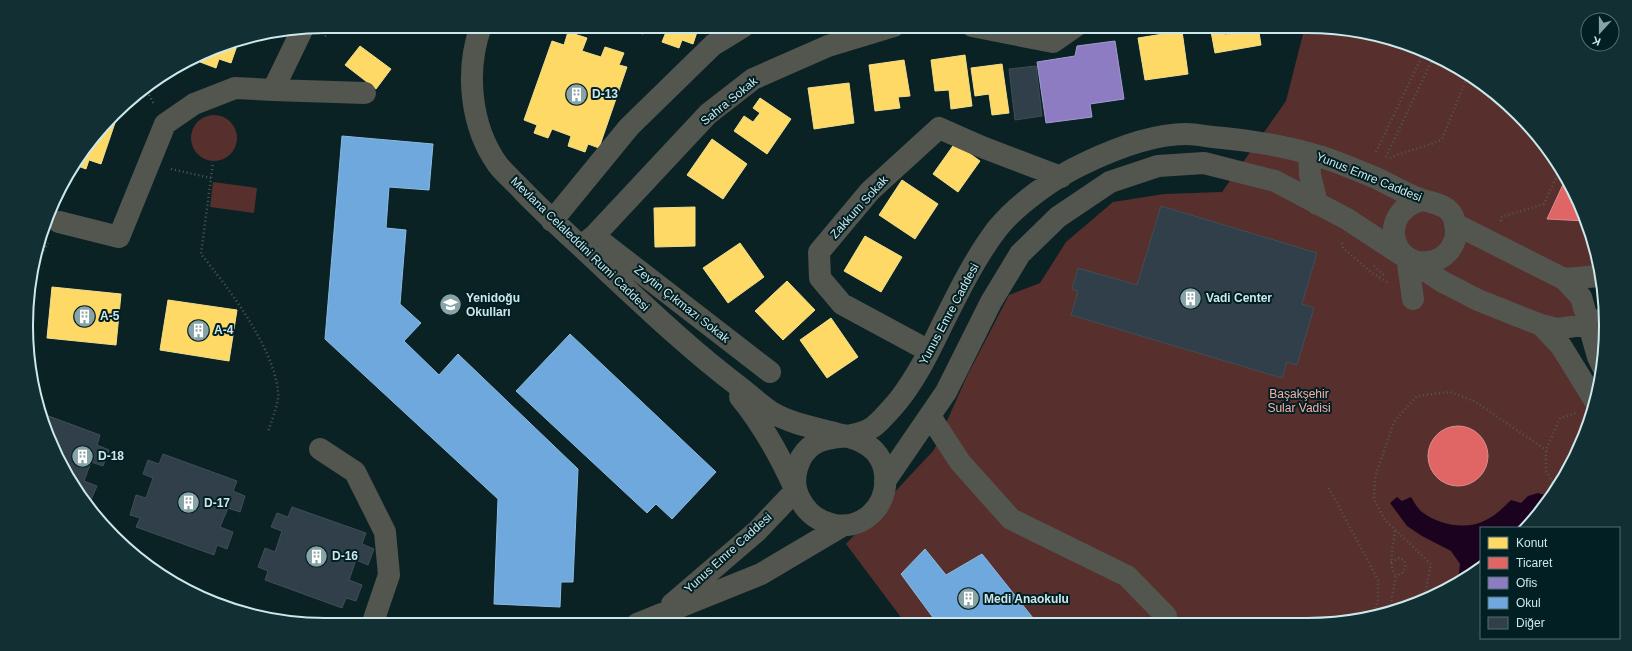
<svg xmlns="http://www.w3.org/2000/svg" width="1632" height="651" viewBox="0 0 1632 651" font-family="Helvetica,sans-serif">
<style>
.green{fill:#572f2d}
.water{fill:#1b0320}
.homes{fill:#ffd966;stroke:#f0de8e}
.shops{fill:#e06666;stroke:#da8d8e}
.offices{fill:#8e7cc3;stroke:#a19ccf}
.schools{fill:#6fa8dc;stroke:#8bbbe0}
.building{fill:#303f49;stroke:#404e56}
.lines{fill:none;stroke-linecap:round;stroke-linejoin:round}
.path{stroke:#515854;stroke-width:2.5;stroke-dasharray:1 3;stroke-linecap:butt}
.minor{stroke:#53554f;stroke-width:22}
.labels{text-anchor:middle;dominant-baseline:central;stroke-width:4;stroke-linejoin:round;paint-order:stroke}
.poi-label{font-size:12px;font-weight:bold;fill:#cce8eb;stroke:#021f23;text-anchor:start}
.street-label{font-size:12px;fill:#cce8eb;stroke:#021f23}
.park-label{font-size:12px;fill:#faaea7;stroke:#021f23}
.rim{fill:none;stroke:#cce8eb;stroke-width:2}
</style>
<rect width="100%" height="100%" fill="#0a2224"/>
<path class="green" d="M1305,26L1403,42L1456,66L1504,100L1544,143L1575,193L1596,248L1598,264L1574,316L1553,347L1593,408L1590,422L1555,492L1524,528H1481V566L1439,594L1346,622L906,624L846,544L934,450L967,376L1009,295L1040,283L1066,242L1113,202L1164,194L1222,192L1286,101Z
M191 138a23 23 0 1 1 46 0a23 23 0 1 1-46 0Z
M213,182L257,188L254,213L210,207Z"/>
<path class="water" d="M1538,493L1545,495L1548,500L1524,528H1481V566L1458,581L1460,564L1451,551L1422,536L1407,526L1390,503L1397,497L1402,501L1411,497C1414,502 1418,509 1422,512C1439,525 1466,530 1484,521C1495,516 1503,508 1511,500L1521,503L1528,496Z"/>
<path class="homes" d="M630,26H645L643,34L629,29Z
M647,26H699L693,44L682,40L679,48L662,42L666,32Z
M1210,26H1223L1225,35L1242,32L1241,26H1258L1261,45L1215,53Z
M1182,31L1188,74L1145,80L1138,38Z
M568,32L587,38L582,51L601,57L605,47L624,53L619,65L627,67L599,148L588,144L585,152L568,146L571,136L552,129L548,138L534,133L537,125L524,120L552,41L564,45Z
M239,40L231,63L219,59L216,68L200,62L202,54L229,42Z
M360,46L391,69L376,89L345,65Z
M965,55L972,106L951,109L949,90L935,91L931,60Z
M904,60L910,96L898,97L900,108L875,111L869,65Z
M1002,64L1009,113L992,115L989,94L975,96L971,68Z
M849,83L854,123L814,129L808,88Z
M760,98L791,119L767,154L734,131L744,116L753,122L760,113L753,108Z
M119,111L101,164L89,160L86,169L75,165Z
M712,139L747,164L723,199L687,175Z
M955,143L980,161L958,192L933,174Z
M902,180L938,204L915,239L879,215Z
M695,207V246L655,247L654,208Z
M865,236L902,257L881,292L844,271Z
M740,243L764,277L728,303L703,268Z
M787,281L815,310L783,340L755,311Z
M52,287L121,294L116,345L47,338Z
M168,300L237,310L229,361L160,350Z
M831,318L858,357L827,378L800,340Z"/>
<path class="shops" d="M1566,178L1575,193L1586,221L1547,219Z
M1428 456a30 30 0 1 1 60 0a30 30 0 1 1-60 0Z"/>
<path class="offices" d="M1115,41L1124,99L1090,104L1092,117L1046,123L1037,62L1075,56L1077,46Z"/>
<path class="schools" d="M342,136L433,144L429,190L389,187L386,228L406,230L400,304L421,323L404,341L439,375L458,354L578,469L573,582H561L560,607L494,604L498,499L325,339Z
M570,334L716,472L672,519L656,504L647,513L516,391Z
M925,549L946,575L982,554L1037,623H937L901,574Z"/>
<path class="building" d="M1036,66L1042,116L1015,120L1009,69Z
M1161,206L1317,253L1302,304L1314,308L1297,365L1287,362L1282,378L1071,315L1078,291L1072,289L1078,268L1137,285Z
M43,414L100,435L97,445L109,450L103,466L91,462L84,481L97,486L90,502L84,500L66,475Z
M163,454L237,481L233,491L245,496L240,512L228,508L220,527L233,532L227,549L217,545L214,555L136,527L140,518L130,515L136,495L146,498L153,478L143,474L148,460L159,464Z
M292,507L366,533L362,544L374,549L368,565L356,560L349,580L362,585L356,601L346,598L342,608L265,580L268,571L258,567L265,548L275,552L282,531L271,527L277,513L288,517Z"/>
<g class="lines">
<path class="path" d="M325,36L336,26
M145,88L154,104
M1376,152L1424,52
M1386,157L1434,56
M1390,158C1407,150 1425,148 1442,139L1468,75
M171,169L211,178L201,254C229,289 273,346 278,391C280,401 271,422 268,432
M211,178L213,162
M1501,221V217L1544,204L1560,169
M1342,243L1343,248L1372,273L1387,282
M1374,266L1385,276
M33,267L36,265L48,243
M1329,488L1378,580V600L1374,614
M1557,489L1546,471V450L1560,418L1576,413
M1391,562L1399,558L1404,560L1406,565L1402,574L1396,575C1387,569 1394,541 1395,530
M1424,599L1431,564L1385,520L1374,499L1375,477L1394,422L1417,396L1450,392L1474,401L1546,450
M1390,609L1396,575"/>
<path class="minor" d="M481,26C465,70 470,126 498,165C505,174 515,182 523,191C550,219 580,245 608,272C650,311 691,350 737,385C749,394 760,405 773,413C794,425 818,428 842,435C850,437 860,440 867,445C891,460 891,497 870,515C848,534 815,526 801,501C793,488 794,472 801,458C819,428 848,444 873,427C881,421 891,409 898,401C917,377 930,350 943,323C959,291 975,258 997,229C1016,205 1055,177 1083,164C1114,149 1151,134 1186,134C1195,134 1205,136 1213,137C1246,140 1280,145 1311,154C1332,159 1351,168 1371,176C1387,182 1404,194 1420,199C1438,205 1455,204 1456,231C1456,247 1444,260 1429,262C1391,267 1377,212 1422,200
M972,26L1053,42L1076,26
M273,90L365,93
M1309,153L1310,175L1317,204
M552,221L629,127L713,45L744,26
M59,222L119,237L165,124L194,104L235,88L273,90L302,30
M1455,224L1564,279L1600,276
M594,236L770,372
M581,246L594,236L708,114L753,79L828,46L894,26
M1407,257L1413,299
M1564,279L1581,297L1598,357L1603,367
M1541,325L1561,346L1595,401
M929,351L842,304L820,278L819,252L870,191L939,128L982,147L1061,177
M740,397C763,425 780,456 795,489
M930,416L960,462L1011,519L1127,576L1166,616L1165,623
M320,449L355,472L385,532L389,575L372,625
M885,481L946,392L991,302L1020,254L1058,217L1110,182L1158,166L1204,163L1275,181L1347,219L1443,282L1478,300L1541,325L1557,329L1589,324L1605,318
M672,604L757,531L796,490
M637,624L761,574L842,526"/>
</g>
<defs>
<symbol id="building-disc" viewBox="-11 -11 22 22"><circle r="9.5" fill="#88a3a5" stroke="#021f23"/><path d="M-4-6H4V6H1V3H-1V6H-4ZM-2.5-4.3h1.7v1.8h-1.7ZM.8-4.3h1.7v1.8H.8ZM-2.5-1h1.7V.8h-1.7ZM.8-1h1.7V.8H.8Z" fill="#fff"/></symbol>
<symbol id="school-disc" viewBox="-11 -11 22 22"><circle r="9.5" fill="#88a3a5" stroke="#021f23"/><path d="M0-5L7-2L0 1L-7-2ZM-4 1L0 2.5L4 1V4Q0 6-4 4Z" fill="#fff"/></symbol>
</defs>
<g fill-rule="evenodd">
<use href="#building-disc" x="564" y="82" width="25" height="25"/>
<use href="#building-disc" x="1178" y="286" width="25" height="25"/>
<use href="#school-disc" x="438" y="292" width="25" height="25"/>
<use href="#building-disc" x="72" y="304" width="25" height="25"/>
<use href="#building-disc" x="186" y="318" width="25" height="25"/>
<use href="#building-disc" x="70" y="444" width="25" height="25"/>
<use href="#building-disc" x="176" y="490" width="25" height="25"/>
<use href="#building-disc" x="304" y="544" width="25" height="25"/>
<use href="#building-disc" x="956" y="586" width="25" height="25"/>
</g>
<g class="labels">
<g class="poi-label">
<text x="592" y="94">D-13</text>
<text x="466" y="298">Yenidoğu<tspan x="466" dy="14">Okulları</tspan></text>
<text x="1206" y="298">Vadi Center</text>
<text x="100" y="316">A-5</text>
<text x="214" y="330">A-4</text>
<text x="98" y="456">D-18</text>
<text x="204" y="503">D-17</text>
<text x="332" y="556">D-16</text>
<text x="984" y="599">Medi Anaokulu</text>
</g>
<g class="street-label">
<text transform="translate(729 101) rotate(-39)">Sahra Sokak</text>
<text transform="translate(1369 177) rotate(22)">Yunus Emre Caddesi</text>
<text transform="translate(859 207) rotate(-48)">Zakkum Sokak</text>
<text transform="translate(580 244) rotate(44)">Mevlana Celaleddini Rumi Caddesi</text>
<text transform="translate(682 304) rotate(38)">Zeytin Çıkmazı Sokak</text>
<text transform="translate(949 314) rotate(-62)">Yunus Emre Caddesi</text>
<text transform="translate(728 553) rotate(-42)">Yunus Emre Caddesi</text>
</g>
<g class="park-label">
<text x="1299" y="394">Başakşehir<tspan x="1299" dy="14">Sular Vadisi</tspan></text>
</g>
</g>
<path d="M0 0H1632V651H0ZM325 33H1307A292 292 0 0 1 1599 325V326A292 292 0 0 1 1307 618H325A292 292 0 0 1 33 326V325A292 292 0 0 1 325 33Z" fill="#122f33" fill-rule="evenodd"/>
<path class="rim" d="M325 33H1307A292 292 0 0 1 1599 325V326A292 292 0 0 1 1307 618H325A292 292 0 0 1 33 326V325A292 292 0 0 1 325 33Z"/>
<rect x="1480" y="527" width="140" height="112" fill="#021f23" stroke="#536f73"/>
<rect x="1488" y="537" width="20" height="12" fill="#ffd966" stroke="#536f73"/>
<text x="1516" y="547" font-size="12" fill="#cce8eb">Konut</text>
<rect x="1488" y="557" width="20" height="12" fill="#e06666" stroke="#536f73"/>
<text x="1516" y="567" font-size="12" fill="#cce8eb">Ticaret</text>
<rect x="1488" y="577" width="20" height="12" fill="#8e7cc3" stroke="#536f73"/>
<text x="1516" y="587" font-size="12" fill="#cce8eb">Ofis</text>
<rect x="1488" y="597" width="20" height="12" fill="#6fa8dc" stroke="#536f73"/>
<text x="1516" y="607" font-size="12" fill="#cce8eb">Okul</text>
<rect x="1488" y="617" width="20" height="12" fill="#303f49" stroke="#536f73"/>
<text x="1516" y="627" font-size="12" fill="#cce8eb">Diğer</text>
<g transform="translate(1600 32) rotate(201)"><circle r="19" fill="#021f23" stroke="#536f73"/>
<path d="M0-3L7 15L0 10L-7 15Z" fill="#88a3a5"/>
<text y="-6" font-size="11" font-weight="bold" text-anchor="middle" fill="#cce8eb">K</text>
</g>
</svg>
